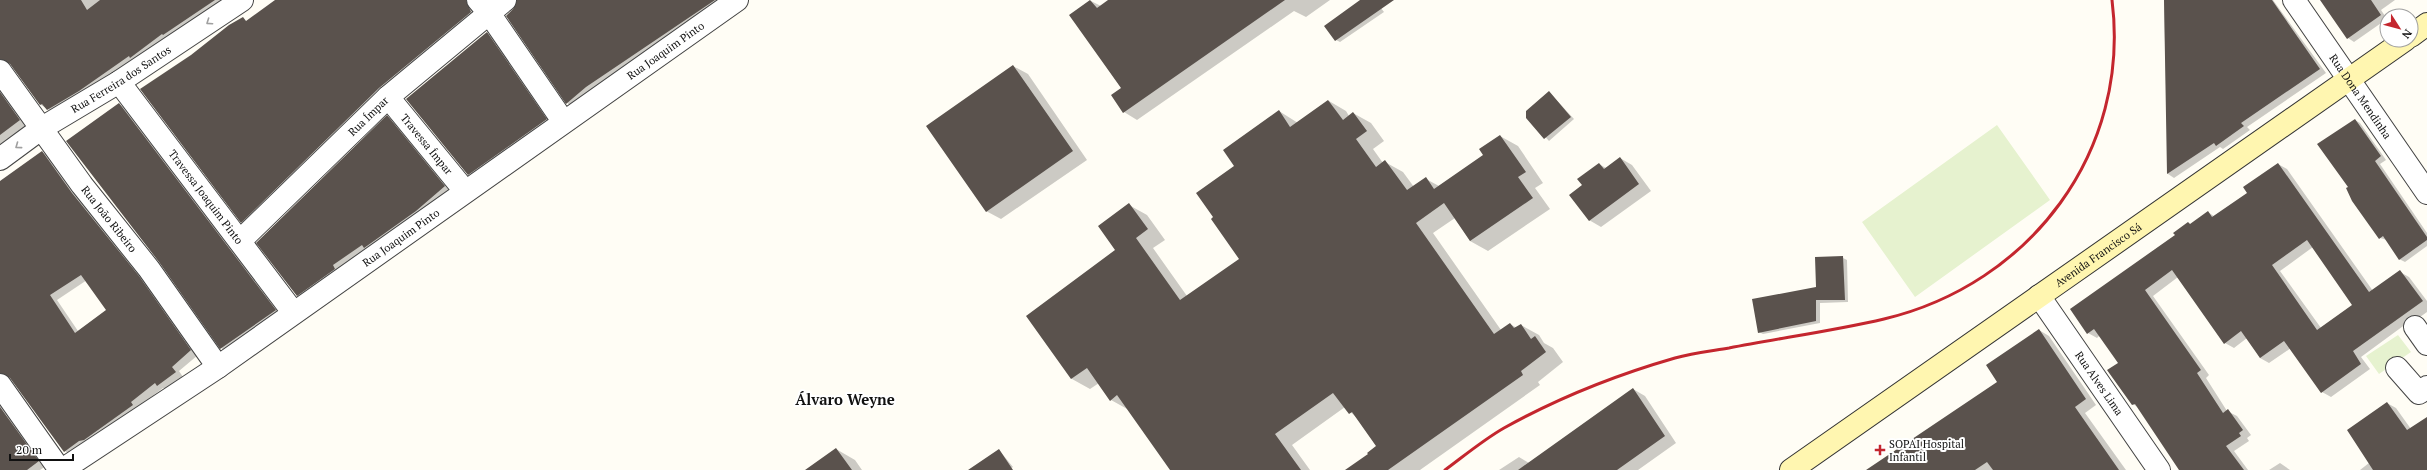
<svg xmlns="http://www.w3.org/2000/svg" width="2427" height="470" viewBox="0 0 2427 470" font-family="'PT Serif',serif">
<style>
.pitch{fill:#e6f2cf}
.shadow{fill:#0003;fill-rule:evenodd}
.building{fill:#5a524d;fill-rule:evenodd}
.lines{fill:none;stroke-linecap:round;stroke-linejoin:round}
.minor-casing{stroke:#444;stroke-width:24}
.secondary-casing{stroke:#333;stroke-width:24}
.minor{stroke:#fff;stroke-width:22}
.secondary{stroke:#fff6b0;stroke-width:22}
.rail{stroke:#c4262e;stroke-width:3}
.oneway{stroke:#a0a0a0}
.poi-dot{fill:#c4262e;stroke:#fff;stroke-width:1.5}
.labels{text-anchor:middle;dominant-baseline:central;stroke-width:4;stroke-linejoin:round;paint-order:stroke}
.street-label{font-size:11px;fill:#111;stroke:#fff}
.poi-label{font-size:11px;fill:#111;stroke:#fff;text-anchor:start}
.district-label{font-size:15px;font-weight:bold;fill:#111;stroke:#fff}
</style>
<rect width="100%" height="100%" fill="#fffdf5"/>
<path class="pitch" d="M1997,125L2050,200L1915,297L1862,222Z
M2398,335L2411,352L2379,374L2366,356Z"/>
<path class="shadow" d="M0,0H232L56,114L41,105L12,64L8,63L0,66Z
M277,0H473L478,16L248,226L242,222L170,76Z
M517,0H727L574,107L567,103Z
M1110,0H1330L1306,17L1294,11L1137,120L1124,112L1122,89L1071,15L1091,1L1101,6Z
M1362,0H1375L1384,12L1340,42L1336,40Z
M2164,0H2273L2326,73L2247,127L2250,130L2223,149L2220,147L2174,178L2168,174Z
M2322,0H2395L2381,10L2387,19L2354,42L2348,38Z
M487,33L494,37L553,124L476,178L469,174Z
M1013,66L1028,74L1087,160L1001,219L986,211Z
M0,87L27,125L0,145Z
M1549,92L1574,119L1549,141L1527,117Z
M1329,101L1346,111L1349,116L1353,113L1371,123L1384,141L1373,149L1383,163L1385,162L1403,172L1414,187L1426,179L1439,186L1484,155L1500,136L1518,146L1543,183L1535,188L1550,209L1488,251L1470,241L1455,218L1433,233L1501,330L1510,324L1517,328L1521,325L1539,335L1544,343L1553,348L1563,362L1538,382L1540,385L1420,470H1346L1370,454L1377,447L1357,418L1345,407L1292,445L1310,470H1171L1129,410L1111,400L1099,383L1090,389L1072,379L1027,316L1116,251L1129,205L1147,215L1165,240L1153,248L1187,296L1241,259L1236,167L1279,111L1298,123Z
M119,104L126,108L282,314L228,352L221,348Z
M387,117L394,120L451,190L304,299L297,295Z
M2355,120L2360,123L2386,160L2380,164L2427,233V246L2405,262L2399,259L2387,240L2380,238L2349,187Z
M42,152L50,156L147,282L198,355L179,371L183,377L166,389L163,388L138,407L140,410L72,456L65,451L12,378L8,376L0,379V183ZM87,280L107,310L78,331L57,300Z
M1620,158L1632,165L1651,191L1601,227L1589,220L1599,164L1606,168Z
M2278,164L2287,169L2373,291L2400,272L2409,277L2427,301V312L2413,322L2410,321L2361,357L2370,369L2331,397L2322,392L2291,348L2269,363L2260,358L2247,338L2234,348L2225,343L2178,277L2153,296L2209,375L2206,378L2227,411L2237,416L2251,435L2247,438L2249,441L2234,451L2248,470H2180L2139,408L2133,404L2120,363L2100,335L2097,338L2088,333L2191,225L2208,212L2215,217L2248,193ZM2313,247L2353,305L2321,328L2280,271Z
M1843,258L1847,260L1848,302L1820,303V323L1763,334L1759,332L1817,287Z
M2039,330L2049,336L2096,405L2085,413L2126,470H1878L1999,382Z
M1633,389L1645,396L1676,443L1638,470H1499L1519,457L1529,463Z
M0,401L46,466L40,470H0Z
M2387,403L2396,408L2411,429L2427,418V470H2360L2369,463Z
M836,449L855,460L862,470H807Z
M999,450L1013,467L1008,470H970Z
M2280,463L2290,470H2269Z"/>
<path class="building" d="M0,0H81L87,10L100,0H215L163,35L162,34L130,58L129,56L79,91L47,110L42,104L40,105L10,64L0,59Z
M275,0H466L471,12L379,88L241,223L140,89L191,55L229,25L243,17L246,21Z
M517,0H715L586,87L566,104L506,16L513,9Z
M1090,0L1097,8L1108,0H1285L1123,113L1111,95L1121,88L1069,15Z
M1360,0H1394L1335,41L1324,26Z
M2164,0H2272L2320,69L2241,123L2244,126L2216,146L2214,143L2167,174Z
M2320,0H2371L2381,15L2347,39Z
M487,32L547,119L468,175L406,99Z
M1013,65L1073,151L986,212L926,126Z
M1549,91L1571,117L1544,139L1526,118V111Z
M0,92L20,120L0,135Z
M1328,100L1343,120L1353,112L1367,131L1356,139L1376,167L1385,160L1407,190L1426,177L1434,189L1483,155L1479,149L1500,135L1526,172L1518,177L1533,198L1470,241L1444,203L1416,223L1494,334L1510,323L1514,328L1521,324L1531,339L1535,336L1546,352L1521,371L1523,375L1388,470H1345L1368,454L1367,453L1376,446L1352,412L1349,414L1333,393L1275,434L1301,470H1170L1117,395L1110,401L1087,368L1071,379L1026,316L1115,250L1098,226L1129,203L1148,229L1136,238L1180,300L1239,259L1211,219L1213,217L1196,193L1234,166L1223,150L1279,110L1290,127Z
M119,103L276,310L220,349L159,262L66,141Z
M387,115L445,186L416,211L364,248L362,245L333,265L335,269L297,296L256,243Z
M2355,119L2381,156L2375,161L2427,237V240L2399,260L2383,236L2379,239L2352,201L2346,188L2348,187L2317,144Z
M42,151L72,193L139,276L191,350L172,367L176,372L157,386L155,383L131,402L133,405L84,440L79,441L64,452L10,378L0,373V181ZM81,275L106,310L75,333L50,295Z
M1620,157L1639,184L1589,221L1569,195L1582,185L1577,179L1599,163L1604,169Z
M2278,163L2369,292L2400,270L2423,301L2353,351L2361,364L2321,393L2284,341L2260,358L2241,331L2224,344L2172,270L2145,290L2201,370L2197,373L2223,413L2228,409L2243,430L2239,433L2241,436L2226,446L2244,470H2179L2135,404L2132,405L2107,370L2118,363L2094,329L2087,334L2070,309L2175,235L2173,233L2188,222L2190,224L2208,211L2212,217L2247,193L2243,187ZM2307,240L2352,305L2317,330L2272,265Z
M1843,256L1845,300H1816V321L1758,333L1752,299L1816,287L1815,257Z
M2039,329L2086,399L2075,407L2119,470H1993L1987,462L1975,470H1866L1997,382L1986,365Z
M1633,388L1665,436L1617,470H1518Z
M2387,402L2407,430L2427,417V470H2373L2347,430Z
M0,407L39,461L27,470H0Z
M836,448L852,470H805Z
M999,449L1013,470H968Z"/>
<g class="lines">
<defs>
<g id="minor">
<path d="M478,0L489,13L563,121"/>
<path id="s1" d="M2294,0L2427,193"/>
<path id="s2" d="M0,71L82,185L149,269L218,367"/>
<path id="s3" d="M119,82L293,312"/>
<path id="s4" d="M388,97L465,191"/>
<path id="s5" d="M0,159L42,128L119,82L242,0"/>
<path id="s6" d="M240,241L388,97L505,0"/>
<path id="s7" d="M2039,296L2159,470"/>
<path d="M2415,327L2427,344"/>
<path d="M2397,368L2419,393L2427,387"/>
<path d="M0,385L60,470"/>
<path id="s8" d="M62,470L218,367L737,0"/>
</g>
<g id="secondary">
<path d="M2411,36L2427,24"/>
<path id="s9" d="M1791,470L2405,40"/>
</g>
</defs>
<use href="#minor" class="minor-casing"/>
<use href="#secondary" class="secondary-casing"/>
<use href="#minor" class="minor"/>
<use href="#secondary" class="secondary"/>
<path class="rail" d="M1445,470C1464,456 1483,440 1504,428C1558,398 1616,375 1675,358C1692,353 1711,351 1729,348C1780,338 1833,331 1884,319C2031,284 2131,151 2112,0"/>
</g>
<defs><path id="oneway-chevron" d="M-2-3.5L2.5 0L-2 3.5" fill="none" stroke-width="1.6" stroke-linecap="round" stroke-linejoin="round"/></defs>
<g class="oneway">
<use href="#oneway-chevron" transform="translate(209 22) rotate(146)"/>
<use href="#oneway-chevron" transform="translate(18 146) rotate(144)"/>
</g>
<path class="poi-dot" d="M1878 444h4v4h4v4h-4v4h-4v-4h-4v-4h4z"/>
<g class="labels">
<g class="street-label">
<text stroke="none"><textPath href="#s8" startOffset="735">Rua Joaquim Pinto</textPath></text>
<text stroke="none"><textPath href="#s5" startOffset="145">Rua Ferreira dos Santos</textPath></text>
<text stroke="none"><textPath href="#s1" startOffset="117">Rua Dona Mendinha</textPath></text>
<text stroke="none"><textPath href="#s6" startOffset="179">Rua Ímpar</textPath></text>
<text stroke="none"><textPath href="#s4" startOffset="61">Travessa Ímpar</textPath></text>
<text stroke="none"><textPath href="#s3" startOffset="144">Travessa Joaquim Pinto</textPath></text>
<text stroke="none"><textPath href="#s2" startOffset="184">Rua João Ribeiro</textPath></text>
<text stroke="none"><textPath href="#s8" startOffset="411">Rua Joaquim Pinto</textPath></text>
<text stroke="none"><textPath href="#s9" startOffset="375">Avenida Francisco Sá</textPath></text>
<text stroke="none"><textPath href="#s7" startOffset="106">Rua Alves Lima</textPath></text>
</g>
<g class="poi-label">
<text x="1889" y="444">SOPAI Hospital<tspan x="1889" dy="13">Infantil</tspan></text>
</g>
<g class="district-label">
<text x="845" y="399">Álvaro Weyne</text>
</g>
</g>
<g transform="translate(2399 28) rotate(126)"><circle r="19" fill="#ffffff" stroke="#a0a0a0"/>
<path d="M0-3L7 15L0 10L-7 15Z" fill="#c4262e"/>
<text y="-6" font-size="11" font-weight="bold" text-anchor="middle" fill="#111111">N</text>
</g>
<path d="M10 454v6h63v-6" fill="none" stroke="#111111" stroke-width="2"/>
<text x="16" y="454" font-size="12" fill="#111111" stroke="#ffffff" stroke-width="3" paint-order="stroke">20 m</text>
</svg>
